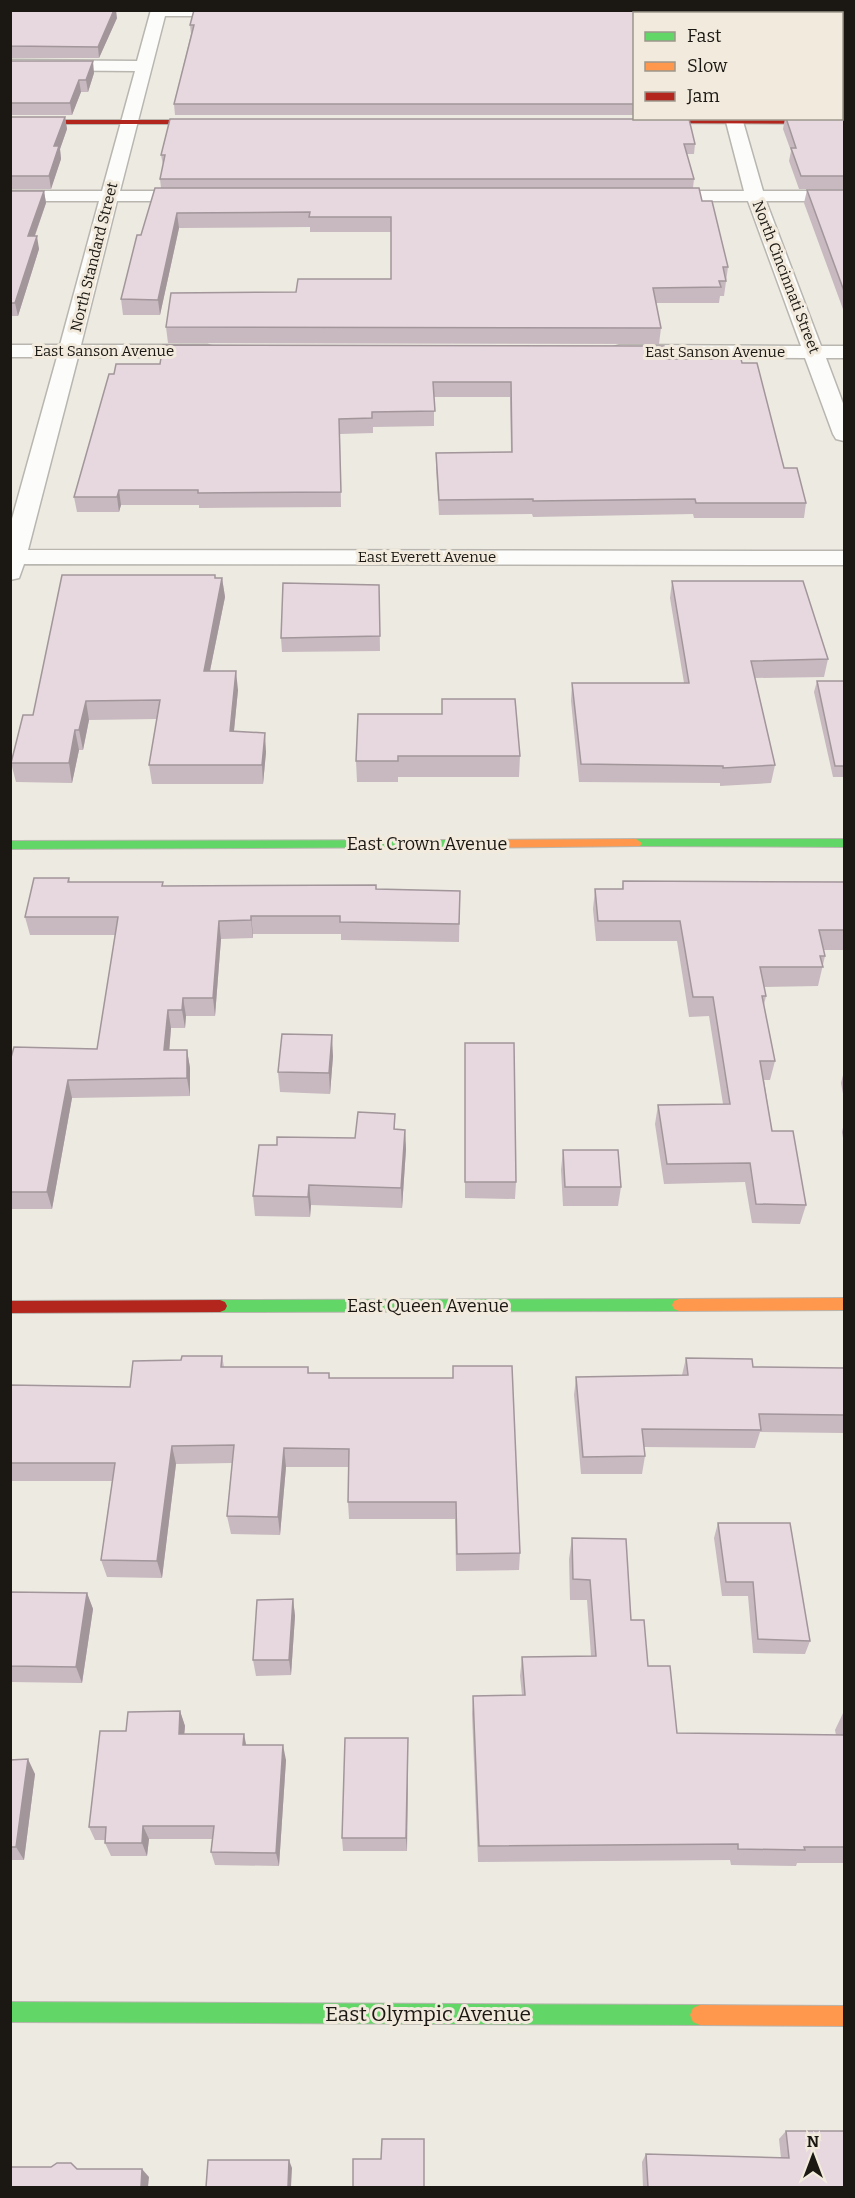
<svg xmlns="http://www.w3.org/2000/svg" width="855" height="2198" viewBox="0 0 855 2198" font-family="Bitter,serif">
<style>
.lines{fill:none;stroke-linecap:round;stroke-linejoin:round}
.street-casing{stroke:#b8b6af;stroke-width:3}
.fast-casing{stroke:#b8b6af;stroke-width:2}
.slow-casing{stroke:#b8b6af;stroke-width:2}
.jam-casing{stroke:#b8b6af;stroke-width:2}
.street{fill:#fcfcfb;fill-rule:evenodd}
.fast{fill:#63d668;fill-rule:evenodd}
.slow{fill:#ff974d;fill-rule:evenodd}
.jam{fill:#b3261e;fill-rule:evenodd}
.wall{fill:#c7b9bf}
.shaded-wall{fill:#a2969b}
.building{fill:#e7d7de;stroke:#a2969b;stroke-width:1.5}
.labels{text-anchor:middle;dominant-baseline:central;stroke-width:6;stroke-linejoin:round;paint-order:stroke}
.far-street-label{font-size:15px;fill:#1b1813;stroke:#f2ebdd}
.street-label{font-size:18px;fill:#1b1813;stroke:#f2ebdd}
.near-street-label{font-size:21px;fill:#1b1813;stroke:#f2ebdd}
</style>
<rect width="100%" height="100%" fill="#edeae2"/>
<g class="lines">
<defs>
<path id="street" d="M151,10L246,11L238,16H165L120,191H198L207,196L198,201H117L81,345H207L214,347L217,351L214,355L207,357H78L28,550L844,551V565L24,564L19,578L10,580V526L57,357H10V345H60L99,201H10V191H102L135,71L10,70V60L137,61Z
M612,10H844V16L842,17V14H634V17L614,15Z
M725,118H742L763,191H844V201H766L821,346H844V358H826L844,406V441L836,439L833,434L805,358L621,357L614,355L611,351L614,347L621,345L801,346L748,201H657L648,196L657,191H744Z"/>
<path id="fast" d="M636,839H844V847L632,846L630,843Z
M453,840L457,841L459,844L457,847L10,849V841Z
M679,1299L684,1301L686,1305L684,1309L679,1311L220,1312L215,1310L213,1306L215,1302L220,1300Z
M10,2002L700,2005L707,2008L710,2015L707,2022L700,2025L10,2022Z"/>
<path id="slow" d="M636,839L642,843L640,846L453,848L447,844L453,840Z
M844,1298V1310L679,1311L674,1309L672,1305L674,1301L679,1299Z
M700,2005L844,2006V2026L700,2025L693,2022L690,2015L693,2008Z"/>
<path id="jam" d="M10,120H216L219,122L216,124H10Z
M645,120H844V124L643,123Z
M220,1300L225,1302L227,1306L225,1310L220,1312L10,1313V1301Z"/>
</defs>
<use href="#street" class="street-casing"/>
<use href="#fast" class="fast-casing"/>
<use href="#slow" class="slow-casing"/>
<use href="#jam" class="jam-casing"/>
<use href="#street" class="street"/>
<use href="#fast" class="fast"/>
<use href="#slow" class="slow"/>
<use href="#jam" class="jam"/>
</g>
<path class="wall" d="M10,10L117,18L99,58H10Z
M730,10H844V115H842V14H730Z
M634,14V115H175L174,104L191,34L190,25Z
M10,61L94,73L88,92H81L72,115H10Z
M844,116V189H799L789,161L791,151L783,129L785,118H842Z
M10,117H65L67,129L60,149L61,159L51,189H10Z
M695,144L694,154H687L694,179L693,188L702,201L728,267L724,296H720L719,303H656L661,328L659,344L168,343L166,327L296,292L391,279V232H310V227L179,228L160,315H123L121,299L141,235L161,188L160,179L163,165L161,155Z
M807,190H844V312L804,203Z
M10,191H44L46,203L35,236L39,249L18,316H10Z
M666,359L742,363L784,468L806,503L804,518H694L693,514L533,517L532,514L439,515L436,468V453L511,452L510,397H434V426L373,427V433L340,434L341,507L199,508V505H121L119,512H77L74,497L109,374Z
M216,578H222L225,597L210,671L238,690L234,731L266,752L263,784H152L149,765L157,719L89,720L83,750H79L72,783L16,782L11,763L33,715Z
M672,581L828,659L824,677L755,678L775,765L771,783L720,786V783L579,782L571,701L572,683H684L670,598Z
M379,585L380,651L282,652L281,638Z
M817,681H844V777H833L814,692Z
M442,714L520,756L519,777H398V782H357L356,761Z
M69,878L70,882H163V886L460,891L459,942L341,940V934H253V938L221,939L215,1016H186L185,1028H171L169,1050H187L190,1068V1096L72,1098L52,1209H10V1061L97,1049L115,935H30L25,917Z
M623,881L844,882V950H823L825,956L818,986L764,987L766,996L764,1005L775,1061L770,1080H764L772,1131L806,1205L800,1224L752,1223L745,1182L664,1184L655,1124L658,1105L723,1104L709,1016L689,1017L677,941H596L593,909L595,889H622Z
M465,1043L516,1182L515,1199L465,1198Z
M333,1056L330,1094L280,1092L278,1072Z
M844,1071V1099L841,1083Z
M395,1114V1129L405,1130L406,1149L402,1208L311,1205L310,1217L255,1216L253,1196L277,1145L355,1138Z
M844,1123V1144L842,1132Z
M563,1150L621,1187L618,1206H563L561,1170Z
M222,1356L224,1367H308L309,1373H329L330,1378H453V1366L520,1553L519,1570L456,1571L455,1519H349L348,1502L349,1467H286L280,1535L231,1534L227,1516L232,1463L176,1464L162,1578L107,1577L101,1560L112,1481H10V1385L130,1387L181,1360Z
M686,1358L753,1367L844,1368V1433L760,1432L755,1448L644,1447L645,1456L642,1474H581L574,1395L576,1377L682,1375Z
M718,1523L810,1641L805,1654L753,1653L748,1596H722L714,1538Z
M572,1538L631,1620L648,1666L677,1733L836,1735L835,1730L844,1711V1863H797L796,1866L731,1865L730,1860L478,1862L472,1714L473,1696L522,1695L520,1676L522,1657L591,1656L587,1600H570L569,1559Z
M10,1592L87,1593L93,1609L82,1683L10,1682Z
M293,1599L295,1616L291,1675L256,1676L253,1660Z
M180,1711L185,1726L184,1734L247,1745L286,1760L279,1866L215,1865L211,1852L212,1839H149L147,1856H111L105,1843V1840H95L89,1827L126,1731Z
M408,1752L407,1851H343L342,1838Z
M10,1760L35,1774L24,1860H10Z
M786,2131L844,2187H643L642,2162L646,2154L781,2158L779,2139Z"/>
<path class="shaded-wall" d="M114,10H116L117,18L99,58L98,47Z
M93,61L94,73L88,92L86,80Z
M79,80L81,92L72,115L70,103Z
M65,117L67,129L60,149L61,159L51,189L49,176L54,146Z
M44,191L46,203L30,249L28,236Z
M177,213L179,228L160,315L158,300Z
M37,236L39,249L18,316L15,303Z
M119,490L121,505L119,512L117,497Z
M222,578L225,597L206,690L204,671Z
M236,671L238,690L232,750L230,731Z
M86,701L89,720L83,750L79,730Z
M75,730L79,750L72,783L69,763Z
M265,733L266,752L263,784L262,765Z
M251,916L253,934V938L251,920Z
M219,921L221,939L215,1016L213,998Z
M183,998L186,1016L185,1028L182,1010Z
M168,1010L171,1028L168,1067L164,1050Z
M332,1035L333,1056L330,1094L329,1073Z
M187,1050L190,1068V1096L187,1078Z
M68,1080L72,1098L52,1209L47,1192Z
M405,1130L406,1149L402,1208L401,1188Z
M309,1185L311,1205L310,1217L308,1197Z
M172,1446L176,1464L162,1578L157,1561Z
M284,1448L286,1467L280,1535L278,1517Z
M87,1593L93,1609L82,1683L76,1667Z
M293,1599L295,1616L291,1675L289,1660Z
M180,1711L185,1726L183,1749L179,1734Z
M244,1734L247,1749L243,1745Z
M408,1738V1752L407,1851L406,1838Z
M283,1745L286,1760L279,1866L276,1853Z
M28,1759L35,1774L24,1860L16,1847Z
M143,1826L149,1839L147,1856L142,1843Z
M289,2160L292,2168L291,2187H288Z
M142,2169L149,2177L148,2187H141Z"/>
<path class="building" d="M10,10H114L98,47L10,46Z
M194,10H665L666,14H634V104H174L194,25H190Z
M733,10H844V102H842V14H734Z
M10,61H93L86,80H79L70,103H10Z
M842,116H844V176H801L791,148H796L786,118H842Z
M10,117H65L54,146H59L49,176H10Z
M170,119H689L695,144H684L694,179H160L165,155H161Z
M155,188H699L702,201H712L728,267H723L726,281H719L721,287L653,288L661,328L166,327L171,293L296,292L298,279H391V217H309L310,212L177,213L158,300L121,299L137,235H141Z
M807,190H844V291Z
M10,191H44L28,236H37L15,303H10Z
M163,345L664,346L666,359H741L742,363H757L784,468H797L806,503H696L695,499L533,501V499L439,500L436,453L512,452L511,382H433L435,411L372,412V418L339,419L341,492L198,493V490H119L117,497H74L109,374H114L116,364H160Z
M62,575H215V578H222L204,671H236L230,731L265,733L262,765H149L160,700L86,701L79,730H75L69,763H11L23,715H33Z
M672,581H803L828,659L751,661L775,765L723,768V766L581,764L572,683H689Z
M283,583L379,585L380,636L281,638Z
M817,681H844V766H835Z
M442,699H515L520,756H398V761H356L358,714H442Z
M34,878H69L68,882H163L162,886L376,885V889L460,891L459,924L340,922V916H251V920L219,921L213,998H183L182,1010H168L164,1050H187V1078L68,1080L47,1192H10V1061L14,1047L97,1049L118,917H25Z
M623,881L844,882V930H819L825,956H820L823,967H760L766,996H762L775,1061H760L772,1131H793L806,1205L756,1204L750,1163L667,1164L658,1105L730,1104L713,997H693L680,921H598L595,889H623Z
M282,1034L332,1035L329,1073L278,1072Z
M465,1043H514L516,1182H465Z
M358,1112L395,1114L394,1129L405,1130L401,1188L309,1185L308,1197L253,1196L259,1145H277V1137L355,1138Z
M563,1150H618L621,1187H565Z
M182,1356H222L221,1367H308V1373H329V1378H453V1366H512L520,1553L457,1554L456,1502H348L349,1449L284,1448L278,1517L227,1516L234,1445L172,1446L157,1561L101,1560L115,1463H10V1385L130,1387L133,1361L181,1360Z
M686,1358L752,1359L753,1367L844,1368V1415L759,1414L761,1430L642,1429L645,1456L583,1457L576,1377L688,1375Z
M718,1523H790L810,1641L758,1639L753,1582H726Z
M572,1538L626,1539L631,1620H644L648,1666H670L677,1733L844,1735V1847H804L805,1850L738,1849V1844L479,1846L473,1696L525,1695L522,1657L596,1656L590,1580L573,1579Z
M10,1592L87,1593L76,1667L10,1666Z
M293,1599L289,1660H253L257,1600Z
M180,1711L179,1734H244L243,1745H283L276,1853L211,1852L214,1826H143L142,1843H105L106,1827H89L100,1731H126L128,1712Z
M345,1738H408L406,1838H342Z
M28,1759L16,1847H10V1760Z
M786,2131H844V2187H648L646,2154L789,2158Z
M382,2139H424V2187H353V2159H381Z
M208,2160H289L288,2187H206Z
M57,2163H71L77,2169H142L141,2187H10V2167H51Z"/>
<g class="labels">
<g class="far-street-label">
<text transform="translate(94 257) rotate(-76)">North Standard Street</text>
<text transform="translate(786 277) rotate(69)">North Cincinnati Street</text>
<text x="104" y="351">East Sanson Avenue</text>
<text x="715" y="352">East Sanson Avenue</text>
<text x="427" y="557">East Everett Avenue</text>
</g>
<g class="street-label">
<text x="427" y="844">East Crown Avenue</text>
<text x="428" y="1306">East Queen Avenue</text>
</g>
<g class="near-street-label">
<text x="428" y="2014">East Olympic Avenue</text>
</g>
</g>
<rect width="855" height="2198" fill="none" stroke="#1b1813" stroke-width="24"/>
<rect x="633" y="12" width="210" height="108" fill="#f2ebdd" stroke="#9c978c" stroke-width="1.5"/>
<rect x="645" y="32" width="30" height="9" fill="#63d668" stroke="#9c978c" stroke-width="1.5"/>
<text x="687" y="42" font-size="18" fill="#1b1813">Fast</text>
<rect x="645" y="62" width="30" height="9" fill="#ff974d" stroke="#9c978c" stroke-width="1.5"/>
<text x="687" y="72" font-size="18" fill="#1b1813">Slow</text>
<rect x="645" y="92" width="30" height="9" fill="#b3261e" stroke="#9c978c" stroke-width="1.5"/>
<text x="687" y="102" font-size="18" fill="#1b1813">Jam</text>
<g transform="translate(813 2156)" stroke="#f2ebdd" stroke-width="4.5" paint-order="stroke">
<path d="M0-4.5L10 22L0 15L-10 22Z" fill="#1b1813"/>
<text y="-9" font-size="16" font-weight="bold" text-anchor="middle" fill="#1b1813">N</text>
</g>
</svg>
